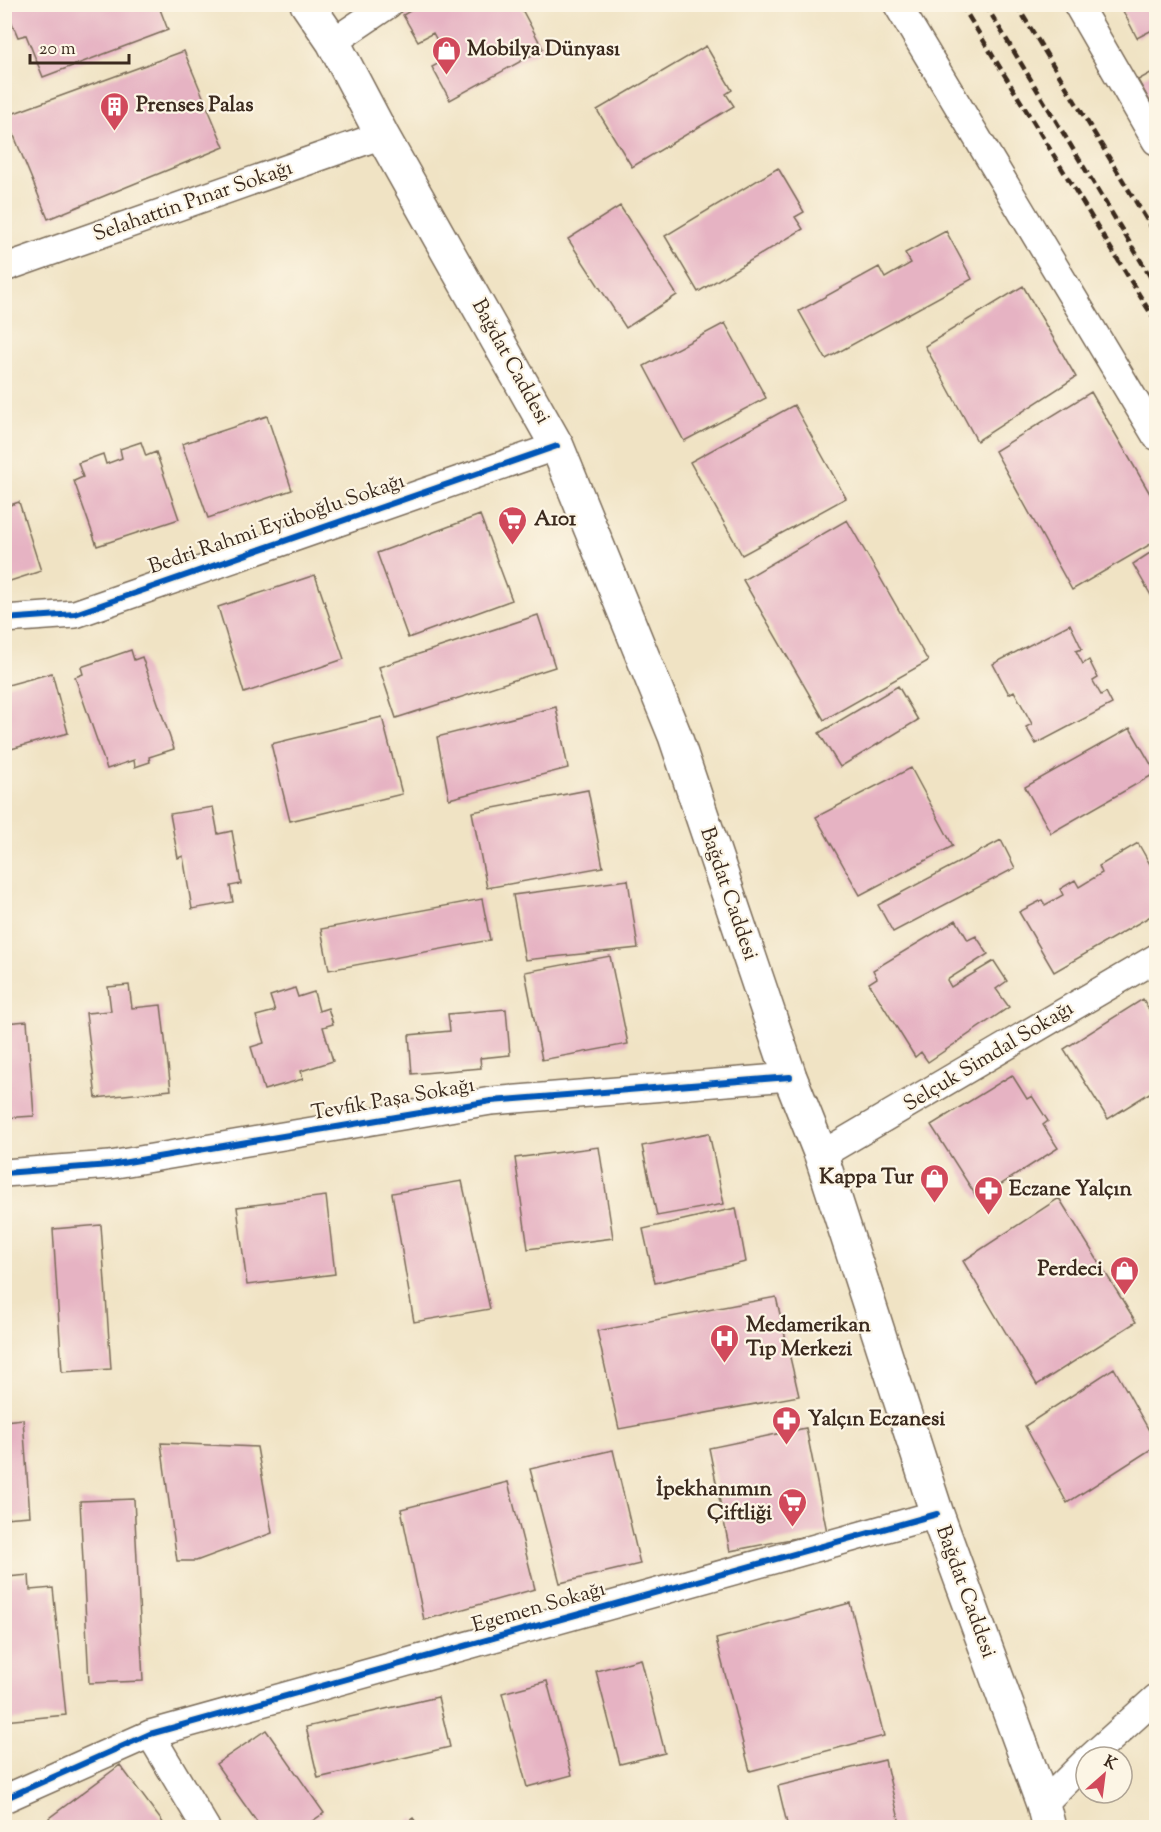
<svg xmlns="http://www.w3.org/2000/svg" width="1161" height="1832" viewBox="0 0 1161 1832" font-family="'Sorts Mill Goudy',serif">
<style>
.building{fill:#e6b3c3}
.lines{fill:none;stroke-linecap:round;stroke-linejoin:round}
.minor-casing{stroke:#7a6b58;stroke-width:30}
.primary-casing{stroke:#7a6b58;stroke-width:36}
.minor{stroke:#fff;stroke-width:27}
.primary{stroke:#fff;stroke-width:33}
.rail{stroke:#3b2a1e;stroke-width:4.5;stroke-dasharray:9 4.5;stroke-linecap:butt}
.cycleway-casing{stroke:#fcf5e5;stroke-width:10}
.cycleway{stroke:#0057b8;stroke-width:6}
.labels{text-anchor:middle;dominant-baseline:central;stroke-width:4.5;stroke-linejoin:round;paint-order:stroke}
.poi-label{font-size:21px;font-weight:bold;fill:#3b2a1e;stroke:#fcf5e5;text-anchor:start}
.street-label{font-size:21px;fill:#3b2a1e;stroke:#fcf5e5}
</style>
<rect width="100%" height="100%" fill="#fcf5e5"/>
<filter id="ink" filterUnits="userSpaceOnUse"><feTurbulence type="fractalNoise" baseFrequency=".0167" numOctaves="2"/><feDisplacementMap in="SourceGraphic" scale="12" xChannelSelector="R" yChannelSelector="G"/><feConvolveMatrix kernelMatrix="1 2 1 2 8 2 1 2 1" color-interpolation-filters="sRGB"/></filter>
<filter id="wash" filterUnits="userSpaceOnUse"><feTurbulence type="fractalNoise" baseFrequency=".008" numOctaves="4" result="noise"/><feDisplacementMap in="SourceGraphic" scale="24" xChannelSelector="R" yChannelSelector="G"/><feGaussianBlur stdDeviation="1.35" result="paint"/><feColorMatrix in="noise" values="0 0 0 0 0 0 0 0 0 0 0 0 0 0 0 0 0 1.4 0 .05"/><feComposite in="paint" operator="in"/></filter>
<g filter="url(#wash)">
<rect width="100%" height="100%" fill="#f0e3c4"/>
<g id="blocks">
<path class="building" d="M4,4H158L168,30L43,77L26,35L18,37Z
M422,4H519L543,49L450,100L432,67L447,59L433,33L418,41L403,15Z
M1125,4H1156V28L1137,38L1121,7Z
M706,46L732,90L726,94L734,106L632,167L597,110Z
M184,51L224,147L48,219L6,116Z
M1156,70V112L1138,80Z
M778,168L804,212L795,217L803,229L698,292L665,236Z
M620,206L677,295L626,328L568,239Z
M946,231L972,279L826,359L799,311L879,267L885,278L911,263L905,253Z
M1023,286L1076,377L977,441L925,346Z
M725,323L766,398L684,441L644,366Z
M1091,392L1156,504V541L1072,590L995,451Z
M794,405L846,498L742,555L690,462Z
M267,416L292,490L208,518L182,444Z
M141,442L146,456L156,452L179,519L97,546L74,481L83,477L78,463L103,454L106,464L122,458L120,449Z
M19,502L41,571L4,583V507Z
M480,515L512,600L408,638L377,553Z
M847,520L928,661L824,720L743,580Z
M1156,549V604L1133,564Z
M315,575L344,659L244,693L218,607Z
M538,615L555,667L396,718L379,667Z
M1070,624L1082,649L1076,651L1083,664L1089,660L1098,678L1093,681L1101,695L1106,692L1112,704L1036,744L1026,727L1032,724L1014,691L1009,694L993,664Z
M131,650L134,660L142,657L174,749L149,757L150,762L135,767L134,760L107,769L75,677L83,674L81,667Z
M52,673L68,733L4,751V686Z
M898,686L918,720L840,767L819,733Z
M556,707L568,768L449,799L437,737Z
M382,717L402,794L290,821L271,744Z
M1130,728L1156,773L1051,833L1025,787Z
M911,768L953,846L860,895L816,817Z
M588,790L603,867L487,888L472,812Z
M213,807L218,834L232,831L241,884L230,886L233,902L192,909L183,856L178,858L170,814Z
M1001,840L1015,868L893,932L878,905Z
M1138,843L1156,875V913L1054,972L1019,912L1042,900L1045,905L1063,895L1060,889L1075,880L1079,887L1102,873L1099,866Z
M628,880L638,948L525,960L513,895Z
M482,899L490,940L329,970L321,929Z
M956,920L968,940L976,936L988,954L947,980L951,987L994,961L1007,981L996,989L1009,1007L928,1062L921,1052L915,1057L869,983L877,978L873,970Z
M610,956L628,1044L542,1060L525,972Z
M129,985L132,1008L161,1005L171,1090L96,1098L86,1013L111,1011L108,987Z
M295,988L298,997L314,992L319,1011L328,1008L333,1024L323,1027L333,1061L301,1071L303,1079L264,1090L251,1047L264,1043L256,1016L275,1011L270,996Z
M1143,999L1156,1022V1089L1108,1119L1064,1049Z
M506,1009L510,1055L480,1058L481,1068L412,1074L409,1035L450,1031L448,1014Z
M27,1021L34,1116L4,1118V1023Z
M1012,1075L1027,1099L1032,1096L1048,1121L1043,1125L1058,1148L978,1199L931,1125Z
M709,1133L724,1204L657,1216L642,1146Z
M599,1147L613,1238L528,1249L515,1158Z
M462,1181L490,1309L414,1322L392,1193Z
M326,1196L335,1274L247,1285L237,1207Z
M1059,1198L1136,1322L1037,1385L963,1261Z
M736,1208L746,1262L655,1283L643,1229Z
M101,1225L111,1369L62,1372L53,1229Z
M776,1297L799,1396L619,1429L597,1331Z
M1114,1368L1156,1443V1446L1067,1503L1025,1426Z
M23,1419L30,1516L4,1518V1421Z
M806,1428L827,1532L730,1551L709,1448Z
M161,1443L257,1447L272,1533L196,1561H177Z
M613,1450L640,1564L560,1583L530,1469Z
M508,1482L535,1589L424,1620L401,1509Z
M134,1499L143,1681L89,1683L80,1501Z
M29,1575L30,1590L53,1588L66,1715L4,1721V1592H8L7,1577Z
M850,1603L884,1736L750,1771L716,1639Z
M641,1659L665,1753L620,1764L596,1671Z
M547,1681L572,1775L527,1787L502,1693Z
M438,1697L450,1747L318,1778L306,1727Z
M266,1730L324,1813L302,1828H261L216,1764Z
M885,1760L901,1828H788L778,1786Z
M120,1765L164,1824L158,1828H56L49,1818Z
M413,1818L420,1828H399Z"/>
</g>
</g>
<g filter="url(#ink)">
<use href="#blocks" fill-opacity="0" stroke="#7a6b58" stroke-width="1.5"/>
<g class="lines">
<defs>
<path id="minor" d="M897,4L1156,436
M1077,4L1156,141
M333,42L389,4
M4,268L382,135
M4,619L75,614L557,446
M821,1155L1156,958
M4,1173L110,1165L491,1101L790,1077
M150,1734L206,1828
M1091,1757L1156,1698
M4,1799L150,1734L937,1514
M1043,1804L1086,1761"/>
<path id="primary" d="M307,4L333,42L382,135L557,446L675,736L790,1077L821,1155L937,1514L1043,1804L1049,1828"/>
</defs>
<use href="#minor" class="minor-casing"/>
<use href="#primary" class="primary-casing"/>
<use href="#minor" class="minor"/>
<use href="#primary" class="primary"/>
<path class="rail" d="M961,4L1156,322
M985,4L1156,286
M1016,4L1156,235"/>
<defs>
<path id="cycleway" d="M4,619L75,614L557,446
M4,1173L110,1165L491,1101L790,1077
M4,1799L150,1734L937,1514"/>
</defs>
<use href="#cycleway" class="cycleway-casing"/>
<use href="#cycleway" class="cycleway"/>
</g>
</g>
<defs>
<symbol id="shop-pin" viewBox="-11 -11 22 30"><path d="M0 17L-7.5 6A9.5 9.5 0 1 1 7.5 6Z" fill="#d1495b" stroke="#fcf5e5"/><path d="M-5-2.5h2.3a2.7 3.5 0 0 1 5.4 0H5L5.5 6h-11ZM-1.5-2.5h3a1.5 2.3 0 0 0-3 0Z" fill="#fff"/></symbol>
<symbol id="building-pin" viewBox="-11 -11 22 30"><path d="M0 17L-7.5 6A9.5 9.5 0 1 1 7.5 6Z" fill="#d1495b" stroke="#fcf5e5"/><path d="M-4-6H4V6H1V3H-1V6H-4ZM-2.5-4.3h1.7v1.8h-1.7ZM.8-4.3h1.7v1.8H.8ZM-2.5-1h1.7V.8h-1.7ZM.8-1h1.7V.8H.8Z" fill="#fff"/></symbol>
<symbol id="supermarket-pin" viewBox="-11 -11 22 30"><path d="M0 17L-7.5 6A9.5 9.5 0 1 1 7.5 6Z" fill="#d1495b" stroke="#fcf5e5"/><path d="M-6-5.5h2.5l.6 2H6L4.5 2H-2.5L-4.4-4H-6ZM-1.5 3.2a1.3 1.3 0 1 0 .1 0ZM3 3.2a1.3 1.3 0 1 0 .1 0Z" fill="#fff"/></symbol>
<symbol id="pharmacy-pin" viewBox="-11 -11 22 30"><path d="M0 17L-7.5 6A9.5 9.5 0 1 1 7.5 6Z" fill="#d1495b" stroke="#fcf5e5"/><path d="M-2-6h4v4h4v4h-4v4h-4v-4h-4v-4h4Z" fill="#fff"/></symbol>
<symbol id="hospital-pin" viewBox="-11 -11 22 30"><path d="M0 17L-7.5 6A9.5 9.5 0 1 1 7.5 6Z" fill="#d1495b" stroke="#fcf5e5"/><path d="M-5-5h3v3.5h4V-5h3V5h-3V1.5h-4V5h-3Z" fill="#fff"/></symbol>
</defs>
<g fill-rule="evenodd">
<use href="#shop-pin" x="430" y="34" width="33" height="45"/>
<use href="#building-pin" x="98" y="90" width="33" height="45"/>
<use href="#supermarket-pin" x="496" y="504" width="33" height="45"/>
<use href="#shop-pin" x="918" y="1162" width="33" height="45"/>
<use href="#pharmacy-pin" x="972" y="1174" width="33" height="45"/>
<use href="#shop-pin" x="1108" y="1254" width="33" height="45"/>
<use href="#hospital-pin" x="708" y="1322" width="33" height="45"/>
<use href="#pharmacy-pin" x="770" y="1404" width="33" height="45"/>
<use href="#supermarket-pin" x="776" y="1486" width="33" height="45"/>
</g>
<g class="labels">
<g class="poi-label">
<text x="467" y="50">Mobilya Dünyası</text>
<text x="136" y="106">Prenses Palas</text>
<text x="534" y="520">A101</text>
<text x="914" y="1178" text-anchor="end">Kappa Tur</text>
<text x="1009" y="1190">Eczane Yalçın</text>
<text x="1103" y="1270" text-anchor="end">Perdeci</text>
<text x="746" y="1326">Medamerikan<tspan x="746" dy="24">Tıp Merkezi</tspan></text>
<text x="808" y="1420">Yalçın Eczanesi</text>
<text x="772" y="1490" text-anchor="end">İpekhanımın<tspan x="772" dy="24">Çiftliği</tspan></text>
</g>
<g class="street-label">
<text transform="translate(193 202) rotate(-19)">Selahattin Pınar Sokağı</text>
<text transform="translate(510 362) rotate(61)">Bağdat Caddesi</text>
<text transform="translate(277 525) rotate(-19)">Bedri Rahmi Eyüboğlu Sokağı</text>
<text transform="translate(728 894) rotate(71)">Bağdat Caddesi</text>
<text transform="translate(989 1057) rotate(-31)">Selçuk Simdal Sokağı</text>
<text transform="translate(393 1100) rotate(-10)">Tevfik Paşa Sokağı</text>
<text transform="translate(965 1592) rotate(70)">Bağdat Caddesi</text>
<text transform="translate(539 1608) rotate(-16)">Egemen Sokağı</text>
</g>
</g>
<rect width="1161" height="1832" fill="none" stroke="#fcf5e5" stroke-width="24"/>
<g transform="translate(1104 1775) rotate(28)"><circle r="28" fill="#fcf5e5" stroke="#afa495" stroke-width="1.5"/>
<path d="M0-4.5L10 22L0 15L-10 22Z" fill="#d1495b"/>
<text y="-9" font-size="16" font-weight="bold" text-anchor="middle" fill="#3b2a1e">K</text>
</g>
<path d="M30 54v9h99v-9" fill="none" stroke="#3b2a1e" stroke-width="3"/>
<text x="39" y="54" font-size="18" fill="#3b2a1e" stroke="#fcf5e5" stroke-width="4.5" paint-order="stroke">20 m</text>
</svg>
